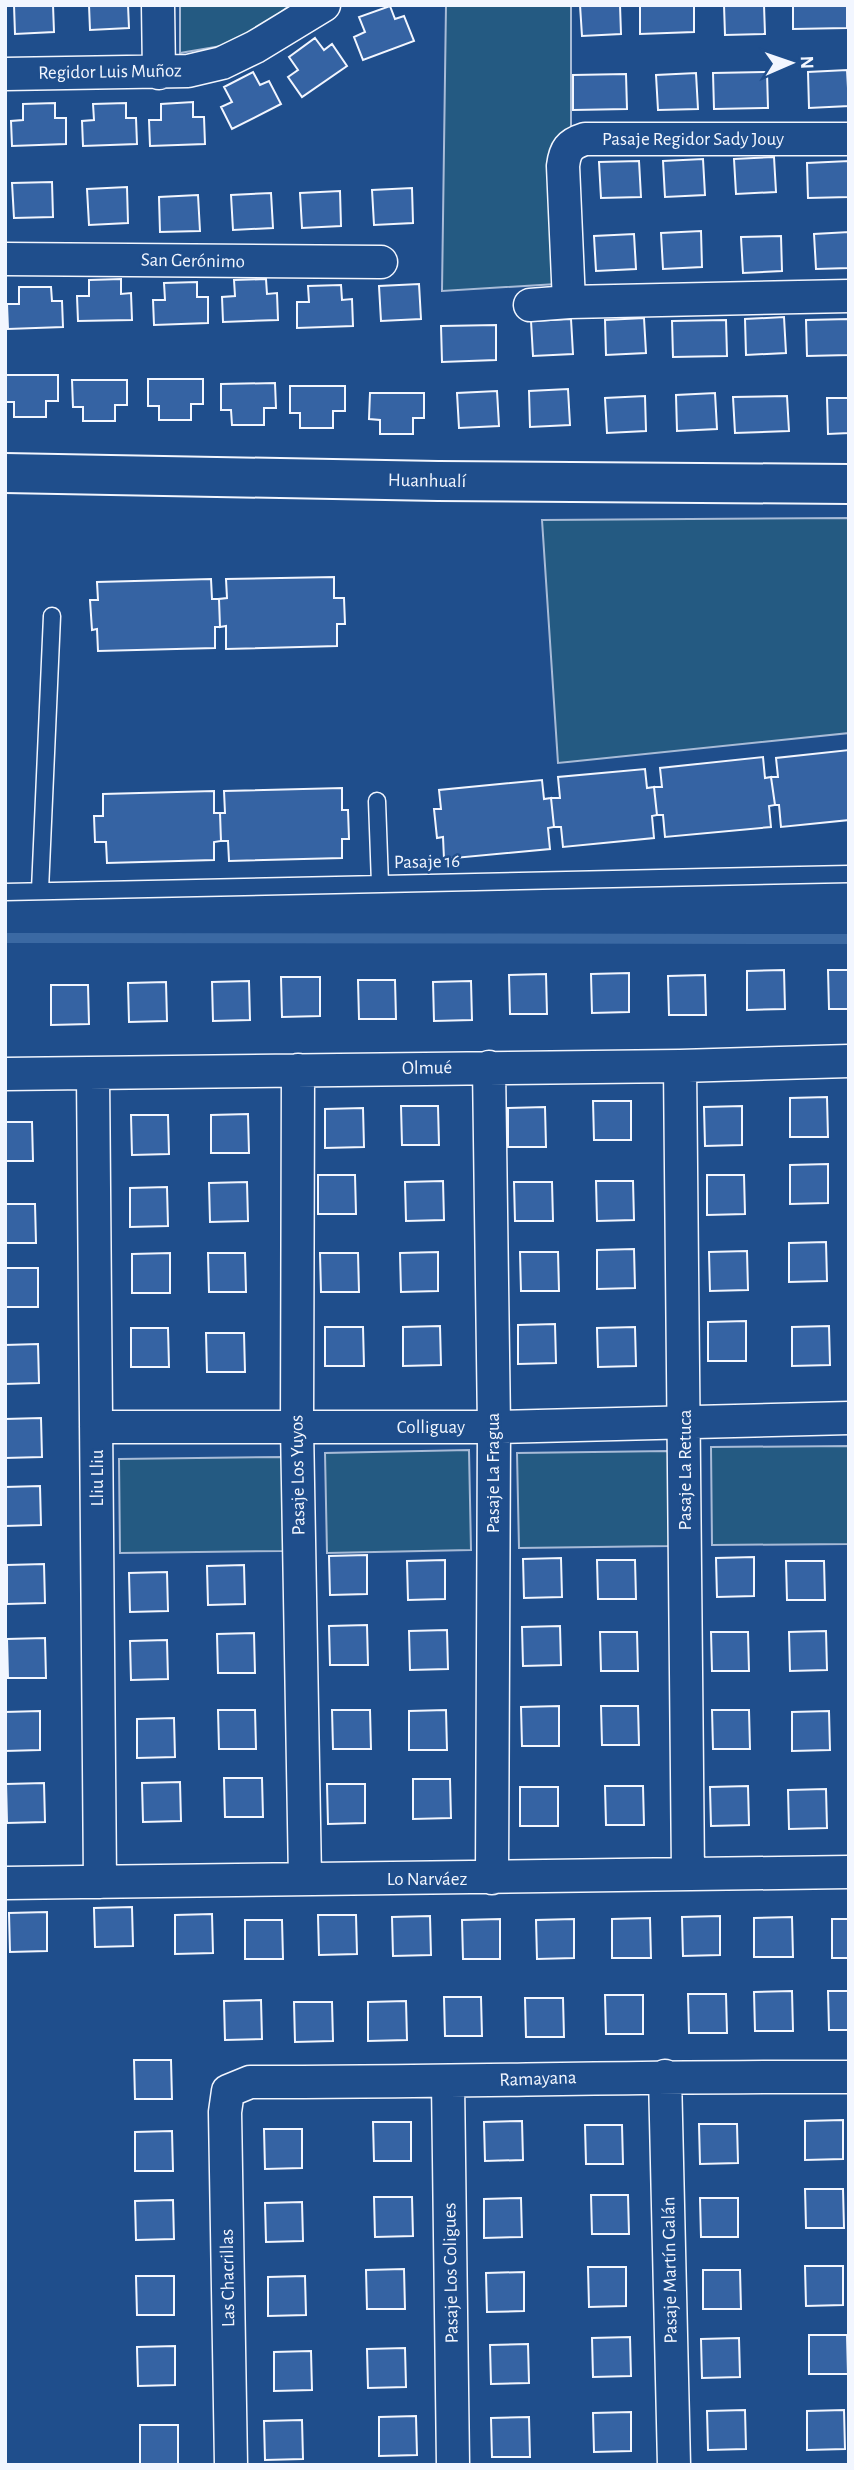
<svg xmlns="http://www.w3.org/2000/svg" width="854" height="2470" viewBox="0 0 854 2470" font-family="'Alegreya Sans',sans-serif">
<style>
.green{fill:#245a82;stroke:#a8bbd7;stroke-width:2}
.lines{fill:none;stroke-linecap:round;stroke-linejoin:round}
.stream{stroke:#3b69a3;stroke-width:10}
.building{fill:#3563a3;stroke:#f2f6ff;stroke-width:2}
.lane-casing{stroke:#f2f6ff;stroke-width:19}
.street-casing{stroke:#f2f6ff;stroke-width:35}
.secondary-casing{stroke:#f2f6ff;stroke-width:42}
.lane{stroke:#1f4e8c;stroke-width:16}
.street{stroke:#1f4e8c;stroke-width:32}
.secondary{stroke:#1f4e8c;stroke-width:38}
.labels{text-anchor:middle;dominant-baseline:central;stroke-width:5;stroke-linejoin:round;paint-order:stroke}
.street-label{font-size:19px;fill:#f2f6ff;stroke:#1f4e8c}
</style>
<rect width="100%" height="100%" fill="#1f4e8c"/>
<path class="green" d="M180,5H290L261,28L227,45L180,53Z
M446,5H571V133L557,284L442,291Z
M849,518V733L558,763L542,520Z
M849,1446V1544L712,1545L711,1447Z
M469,1450L471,1550L327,1553L325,1453Z
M669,1451L671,1546L519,1548L517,1453Z
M282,1457L283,1551L120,1553L119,1459Z"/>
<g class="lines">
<path class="stream" d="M5,938L849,939"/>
</g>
<path class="building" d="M14,5H53L54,32L15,34Z
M89,5H128L129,28L90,30Z
M580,5H620L621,34L582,36Z
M640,5H694V32L640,34Z
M724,5H764L765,34L725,35Z
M793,5H847V28L793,29Z
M390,6L395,19L404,16L414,41L363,60L354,37L365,32L359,17Z
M315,38L324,50L332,44L347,66L302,97L288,77L298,70L289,57Z
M847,70L849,106L809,108L808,72Z
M253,72L260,85L269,81L281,104L232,129L221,107L232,102L224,87Z
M767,72L768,108L714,109L713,73Z
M696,73L698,109L658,110L656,75Z
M626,74L627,109L573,110V75Z
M193,102V117H204L205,144L150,146L149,120H161V104Z
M55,103V118H66V144L12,146L11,121L23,120V104Z
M126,103V118H136L137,144L83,146L82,121L94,120L93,104Z
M774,157L776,192L736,194L734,159Z
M703,159L705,195L665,197L663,161Z
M639,161L641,197L601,198L599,162Z
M849,161V197L808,198L807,163Z
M52,182L53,217L14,218L12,183Z
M127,187L128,223L89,225L87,189Z
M412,188L413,223L374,225L372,190Z
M340,191L341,226L302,228L300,193Z
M271,193L273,228L233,230L231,195Z
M198,195L200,231L160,232L159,197Z
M701,231L702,267L663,269L661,233Z
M849,232V268L816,269L814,234Z
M634,234L636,269L596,271L594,236Z
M781,236L782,271L743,273L741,237Z
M121,279V294L131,293L132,320L78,321L77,296H89V280Z
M266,279L267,294L277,293L278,320L223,322L222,297L235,296L234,280Z
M197,282V297H208V323L154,325L153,300H165L164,283Z
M419,284L421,319L381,321L379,286Z
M341,285L342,300L352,299L353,326L297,328V302H309L308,286Z
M19,287H51L52,301H62L63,327L8,329L7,304H19Z
M784,317L786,353L746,355L745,319Z
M644,318L646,353L606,355L605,320Z
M571,319L573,354L533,356L531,321Z
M849,319V355L807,356L806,320Z
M726,320L727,356L673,357L672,321Z
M496,325V360L442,362L441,326Z
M5,375H58V401H46V417H14V402H5Z
M148,379H203V404H191V420H159V406H148Z
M72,380H127V405H115V421H83V407H73Z
M275,383L276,408H264V425H232L231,410H221V384Z
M290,386H345V411H333V428H300V413H290Z
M568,389L570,425L530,427L529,391Z
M497,391L499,426L459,428L457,393Z
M370,393H424V418H413V434H380V420L369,419Z
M715,393L717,429L677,431L676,395Z
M645,396L646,431L607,433L605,398Z
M787,396L789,431L735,433L733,397Z
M827,398H849V433L828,434Z
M334,577V598H344L345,624H337V646L226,649V626L220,627L219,599L227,598L226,579Z
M211,579L212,599H219L220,627H215V648L98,651L97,629L92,630L90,600H98L97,582Z
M849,750V820L781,827L779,805H775L771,777H778L776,758Z
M763,757L765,778L771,777L775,805L769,806L771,827L665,837L663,815H657L654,787H662L660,768Z
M645,769L647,788L654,787L657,815L652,816L654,838L563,847L561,827H554L551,798H560L558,777Z
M542,780L544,799L551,798L554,827L548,828L550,849L444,859L443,837L437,838L434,809H441L439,790Z
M342,788V810H348L349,839H342V858L229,861L228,841H221L220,813H225L224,791Z
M214,791V813H220L221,841L214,842V860L107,863L106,842H95L94,816H103V794Z
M784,970L785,1009L747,1010V971Z
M828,970H849V1009H829Z
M629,973V1012L592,1013L591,974Z
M546,974L547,1014H510L509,975Z
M705,975L706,1015H669L668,976Z
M281,977H320V1016L282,1017Z
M358,980H395L396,1019H359Z
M249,981L250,1020L213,1021L212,982Z
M471,981L472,1020L434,1021L433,982Z
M166,982L167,1021L129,1022L128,983Z
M51,985H88L89,1024L51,1025Z
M827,1097L828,1137H790V1098Z
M593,1101H631V1140H594Z
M401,1106H438L439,1145H402Z
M742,1106V1145L705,1146L704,1107Z
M545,1107L546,1147H508V1108Z
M363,1108L364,1147L325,1148V1109Z
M248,1114L249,1153H211V1115Z
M131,1115H168L169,1154L132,1155Z
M5,1122H32L33,1161H5Z
M828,1164V1203L790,1204V1165Z
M318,1175H355L356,1214H318Z
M707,1175H744L745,1214L707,1215Z
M443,1181L444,1220L406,1221L405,1182Z
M596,1181H633L634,1220L597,1221Z
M247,1182L248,1221L210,1222L209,1183Z
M514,1182H552L553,1221H515Z
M167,1187L168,1226L130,1227V1188Z
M5,1204H35L36,1243H5Z
M826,1242L827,1281L789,1282V1243Z
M634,1249L635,1288L597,1289V1250Z
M747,1251L748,1290L710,1291L709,1252Z
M438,1252V1291L401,1292L400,1253Z
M520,1252H558L559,1291H521Z
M170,1253V1293H132V1254Z
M208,1253H245L246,1292H209Z
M320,1253H358L359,1292H321Z
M5,1268H38V1307H5Z
M746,1321V1361H708V1322Z
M555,1324L556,1363L518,1364V1325Z
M440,1326L441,1365L403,1366V1327Z
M829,1326L830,1365L792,1366V1327Z
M325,1327H363L364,1366H325Z
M635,1327L636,1366L598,1367L597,1328Z
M131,1328H168L169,1367H131Z
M206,1333H244L245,1372H207Z
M38,1344L39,1383L5,1384V1345Z
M41,1418L42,1457L5,1458V1419Z
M40,1486L41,1525L5,1526V1487Z
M367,1555V1594L330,1595L329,1556Z
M754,1557V1596L717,1597L716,1558Z
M561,1558L562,1597L524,1598L523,1559Z
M445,1560V1599L408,1600L407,1561Z
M597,1560H635L636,1599H598Z
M786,1561H824L825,1600H787Z
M44,1564L45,1603L7,1604V1565Z
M244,1565L245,1604L208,1605L207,1566Z
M167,1572L168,1611L130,1612L129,1573Z
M367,1625L368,1665H330L329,1626Z
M560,1626L561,1665L523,1666L522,1627Z
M447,1630L448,1669L410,1670L409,1631Z
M826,1631L827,1670L790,1671L789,1632Z
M600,1632H637L638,1671H601Z
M711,1632H748L749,1671H712Z
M254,1633L255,1673H218L217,1634Z
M45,1638L46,1678H8L7,1639Z
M167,1640L168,1679L131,1680L130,1641Z
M559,1706V1746H522L521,1707Z
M601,1706H638L639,1745H602Z
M218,1710H255L256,1749H219Z
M332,1710H370L371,1749H333Z
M446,1710L447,1750H409V1711Z
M712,1710H749L750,1749H713Z
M40,1711V1750L5,1751V1712Z
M829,1711L830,1750L792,1751V1712Z
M174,1718L175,1757L137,1758V1719Z
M224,1778H262L263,1817H225Z
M413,1779H450L451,1818L413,1819Z
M180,1782L181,1821L143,1822L142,1783Z
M44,1783L45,1822L7,1823L6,1784Z
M327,1784H365V1823L328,1824Z
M605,1786H643L644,1825H606Z
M748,1786L749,1825L711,1826L710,1787Z
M520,1787H558V1826H520Z
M826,1789L827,1828L789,1829L788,1790Z
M132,1907L133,1946L95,1947L94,1908Z
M47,1912V1951L10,1952L9,1913Z
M212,1914L213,1953L175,1954V1915Z
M318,1915H356L357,1954L319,1955Z
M430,1916L431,1955L393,1956L392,1917Z
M720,1916V1955L683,1956L682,1917Z
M792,1917L793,1957H754V1918Z
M650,1918L651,1958H612V1919Z
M500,1919V1959H463L462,1920Z
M574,1919V1958L537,1959L536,1920Z
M832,1919H849V1958H832Z
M245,1920H282L283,1959H245Z
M792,1991L793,2031H755L754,1992Z
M828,1991H849V2030H829Z
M688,1994H726L727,2033H689Z
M605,1995H643V2034H606Z
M444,1997H481L482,2036H445Z
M525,1998H563L564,2037H526Z
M261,2000L262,2039L225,2040L224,2001Z
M406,2001L407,2040L368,2041V2002Z
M294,2002H332L333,2041L295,2042Z
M134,2060H171L172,2099H135Z
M843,2120V2159L805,2160V2121Z
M522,2121L523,2160L485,2161L484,2122Z
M373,2122H411V2161H374Z
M699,2124H737L738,2163L700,2164Z
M585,2125H622L623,2164H586Z
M264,2129H302V2168L265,2169Z
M172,2131L173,2171H135V2132Z
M805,2189H843L844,2228H806Z
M591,2195H628L629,2234H592Z
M374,2197H412L413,2236L375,2237Z
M521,2198L522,2237L484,2238V2199Z
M700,2198H738V2237H701Z
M173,2200L174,2239L136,2240L135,2201Z
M302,2202L303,2241L266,2242L265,2203Z
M805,2266H843V2305L806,2306Z
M588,2267H626V2306L589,2307Z
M404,2269L405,2309H367L366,2270Z
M703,2270H740L741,2309H703Z
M524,2272V2311L487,2312L486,2273Z
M136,2276H174V2315H137Z
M305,2276L306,2315L268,2316V2277Z
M809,2335H847L848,2374H809Z
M630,2337L631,2376L593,2377L592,2338Z
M739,2338L740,2377L702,2378L701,2339Z
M528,2344L529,2383L491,2384L490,2345Z
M175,2346V2385L138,2386L137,2347Z
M405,2348L406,2387L368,2388L367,2349Z
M311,2351L312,2390L274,2391V2352Z
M745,2410L746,2449L708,2450L707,2411Z
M844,2410L845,2449L807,2450V2411Z
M631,2412V2451L594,2452L593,2413Z
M416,2416L417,2455L379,2456V2417Z
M529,2417L530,2457H492L491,2418Z
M302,2420L303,2459L265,2460L264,2421Z
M140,2425H178V2464H140Z"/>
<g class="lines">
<defs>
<path id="lane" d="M377,801L380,884
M40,890L52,616
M5,892L849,874"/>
<path id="street" d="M158,5L159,73
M5,74L188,71L222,63L255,47L324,5
M849,139H585C569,144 565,150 563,166L569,302L849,296
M5,259L381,262
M530,305L569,302
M680,1066L688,1874
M489,1067L494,1427L492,1878
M298,1070L297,1427L305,1879
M5,1074L680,1066L849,1061
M93,1074L100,1882
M96,1427H494L849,1418
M5,1883L849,1872
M665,2076L674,2465
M448,2082L453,2465
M231,2465L225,2112L228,2091L250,2082C450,2082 649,2076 849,2077"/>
<path id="secondary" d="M5,473L438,481L849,484"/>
</defs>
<use href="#lane" class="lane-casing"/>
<use href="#street" class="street-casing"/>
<use href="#secondary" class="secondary-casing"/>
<use href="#lane" class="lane"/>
<use href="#street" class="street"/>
<use href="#secondary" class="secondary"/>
</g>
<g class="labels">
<g class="street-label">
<text transform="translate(110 72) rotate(-1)">Regidor Luis Muñoz</text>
<text x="693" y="139">Pasaje Regidor Sady Jouy</text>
<text transform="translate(193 261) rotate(1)">San Gerónimo</text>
<text transform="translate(427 481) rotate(1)">Huanhualí</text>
<text transform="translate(427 862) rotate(-1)">Pasaje 16</text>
<text transform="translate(427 1068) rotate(-1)">Olmué</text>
<text x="431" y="1427">Colliguay</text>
<text transform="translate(685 1470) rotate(-90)">Pasaje La Retuca</text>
<text transform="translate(493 1473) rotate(-90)">Pasaje La Fragua</text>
<text transform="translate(298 1475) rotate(-91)">Pasaje Los Yuyos</text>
<text transform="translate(97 1478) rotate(-90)">Lliu Lliu</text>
<text x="427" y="1879">Lo Narváez</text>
<text transform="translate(538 2079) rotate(-2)">Ramayana</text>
<text transform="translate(670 2270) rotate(-91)">Pasaje Martín Galán</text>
<text transform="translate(451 2273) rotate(-91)">Pasaje Los Coligues</text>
<text transform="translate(228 2278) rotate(-91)">Las Chacrillas</text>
</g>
</g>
<rect width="854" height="2470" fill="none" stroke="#f2f6ff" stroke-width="14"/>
<g transform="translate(791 63) rotate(88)" stroke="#1f4e8c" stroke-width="5" paint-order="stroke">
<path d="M0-5L12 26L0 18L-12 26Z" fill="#f2f6ff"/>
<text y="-10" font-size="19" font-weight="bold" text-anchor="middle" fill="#f2f6ff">N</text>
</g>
</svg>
